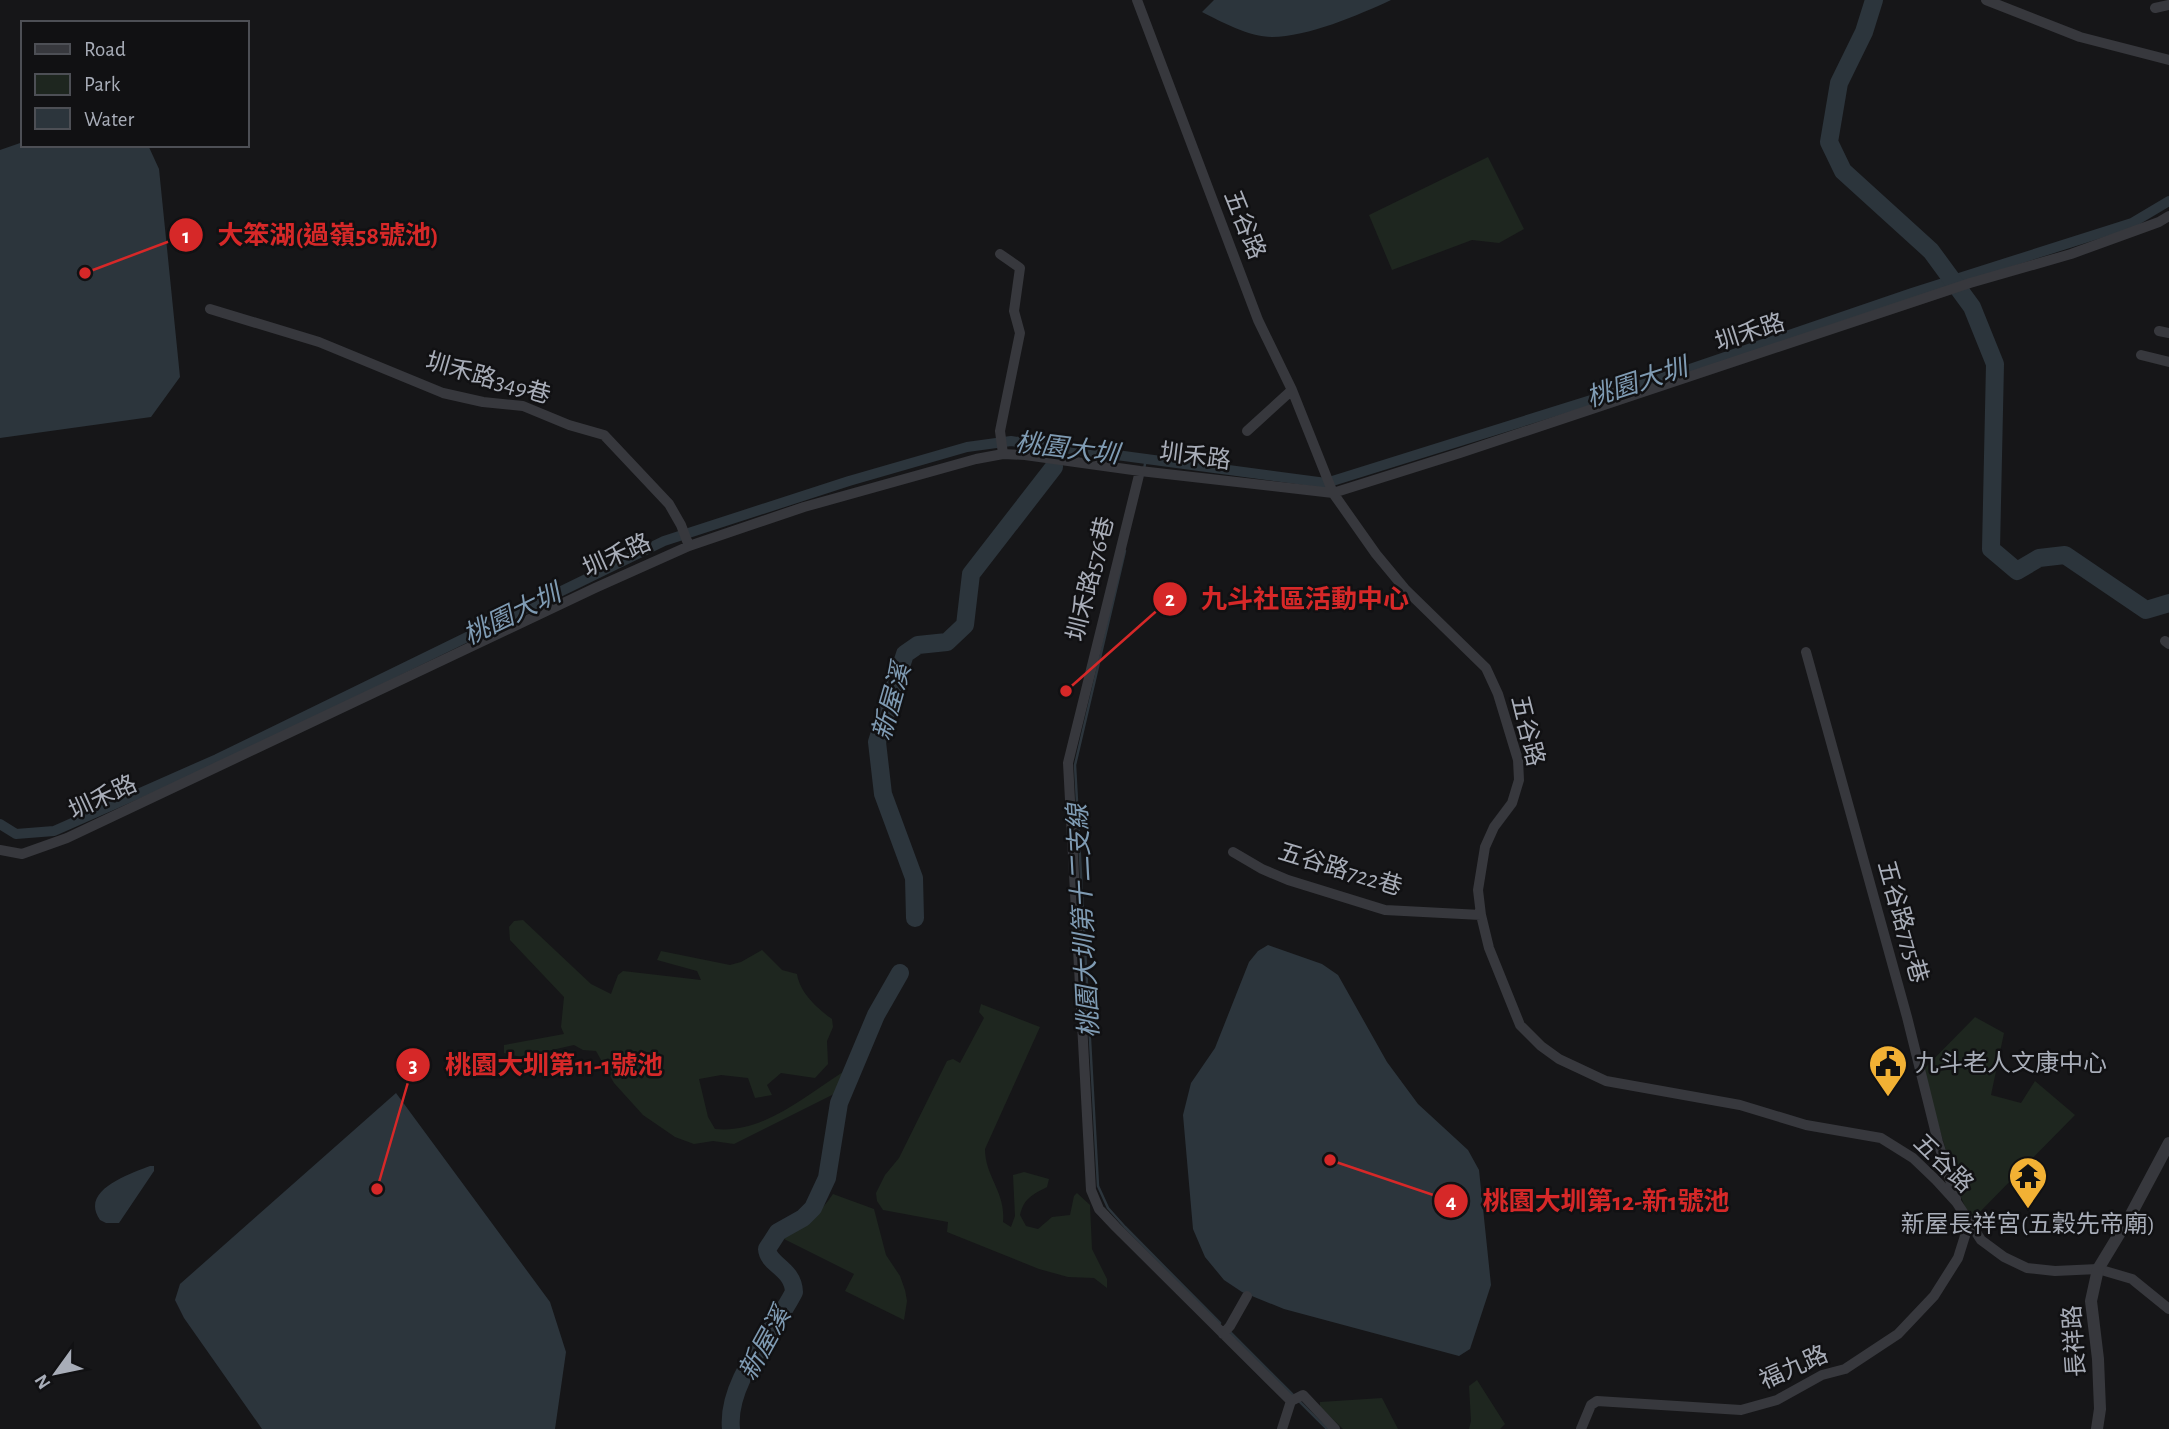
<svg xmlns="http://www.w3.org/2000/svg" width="2169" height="1429" viewBox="0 0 2169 1429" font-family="'Alegreya Sans','Noto Sans TC',sans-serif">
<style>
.green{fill:#1e261f}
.water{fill:#2c353c}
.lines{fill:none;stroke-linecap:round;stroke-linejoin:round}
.stream{stroke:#2c353c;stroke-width:2.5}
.canal{stroke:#2c353c;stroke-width:10}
.river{stroke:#2c353c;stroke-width:18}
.minor{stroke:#37383d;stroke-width:10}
.tertiary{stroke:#37383d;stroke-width:12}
.labels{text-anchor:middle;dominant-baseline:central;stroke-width:5;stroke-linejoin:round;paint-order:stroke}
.street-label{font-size:24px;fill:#a8adb8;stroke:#111113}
.poi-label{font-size:24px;fill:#a8adb8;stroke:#111113;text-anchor:start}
.water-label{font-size:26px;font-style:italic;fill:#7f9bb3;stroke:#111113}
.leader{fill:none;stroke:#d62828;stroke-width:2.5}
.callout-dot{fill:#d62828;stroke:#111113;stroke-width:2.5}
.mark-label{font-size:21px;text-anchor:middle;font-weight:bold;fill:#fff}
.callout-label{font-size:26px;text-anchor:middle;font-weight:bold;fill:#d62828;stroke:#111113;stroke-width:5;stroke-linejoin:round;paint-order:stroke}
</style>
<rect width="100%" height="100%" fill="#161618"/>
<path class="green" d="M1488,157L1524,229L1499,243L1472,240L1392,270L1369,215Z
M523,920L591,984L611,994L618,975L623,971L701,980L697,971L657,960L661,951L730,965L741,962L762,950L782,970L797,974C800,993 817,1008 832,1019L833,1027L827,1041L828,1064L815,1078L781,1073L767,1085L772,1095L755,1098L748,1078L721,1075L699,1079L708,1117L715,1129C763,1134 805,1096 843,1072L838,1092L734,1144L713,1141L694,1144L675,1137L643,1115L614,1083L596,1051L583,1050L574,1045L521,1057L504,1053V1045L564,1034L561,1027L564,997L510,940L509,927L514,921Z
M981,1004L1040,1027L985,1149C985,1177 1006,1192 1003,1222L1011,1227L1015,1216L1013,1175L1024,1172L1049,1179L1047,1187C1032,1195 1024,1198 1020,1215L1026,1226L1038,1229L1052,1217L1070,1215L1074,1196L1077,1193L1090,1205L1092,1249L1107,1279V1288L1094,1278L1068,1277L1039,1269L947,1232L948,1222L883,1210L877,1201L876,1193L885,1175L899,1158L947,1061L953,1059L960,1063L984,1018L979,1012Z
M1975,1017L2004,1033L1991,1095L2021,1103L2035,1081L2075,1115L1971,1221L1958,1190L1922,1071Z
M833,1194L874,1209L886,1255L900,1276L905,1290L907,1301L904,1320L845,1291L854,1274L782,1238C803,1226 819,1215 833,1194Z
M1477,1380L1505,1424L1500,1429H1469L1471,1421L1469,1386Z
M1382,1398L1398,1429H1343L1320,1407V1402Z"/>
<path class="water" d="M1214,0H1391C1359,15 1307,37 1272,37C1249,37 1222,22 1202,12Z
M23,142V145H148L159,169L180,377L151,417L0,438V150Z
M1268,945L1322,964L1338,975L1387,1062L1418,1104L1468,1150L1479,1170L1491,1285L1470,1349L1459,1356L1284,1309L1242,1292L1224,1280L1205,1257L1193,1229L1183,1115L1191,1083L1215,1048L1249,962L1258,951Z
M396,1093L550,1302L566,1352L555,1429H262L184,1318L175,1300L180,1284Z
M150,1166H154V1171L119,1223H106L100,1220C79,1190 130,1174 150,1166Z"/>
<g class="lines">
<path class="stream" d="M1144,469L1146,459
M1125,551L1075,765L1098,1186L1108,1208L1125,1227L1220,1323
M1229,1331L1293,1395
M1298,1400L1327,1429"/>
<path class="canal" d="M0,824L16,834L54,831L217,759L664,541L849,481L967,447L1011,441L1326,483L1687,370L1912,293L2132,223L2169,201"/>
<path class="river" d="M1874,0L1864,32L1839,83L1829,142L1843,171L1931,251L1972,307L1995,364L1991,549L2017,571L2039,558L2065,555L2146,610L2169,603
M915,918L914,878L883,794L877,742L905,654L918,645L947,642L965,625L971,574L1054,467
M731,1429C726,1381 774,1332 794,1292C793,1268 768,1265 767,1249L778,1232L803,1218L813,1208L827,1178L839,1103L876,1015L900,973"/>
<path class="minor" d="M1137,0L1258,320L1292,390L1333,493L1376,554L1405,589L1486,668L1498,694L1518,760L1519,780L1512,803L1494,827L1485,847L1478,890L1481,915L1489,948L1520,1025L1541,1046L1559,1059L1606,1081L1740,1105L1806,1125L1881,1138L1913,1158L1936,1180L1957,1203L1981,1240L2004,1257L2027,1268L2055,1271L2098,1269L2132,1279L2169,1309
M1986,0L2080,37L2169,60
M2155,8L2169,5
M1000,254L1020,268L1014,311L1020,333L1000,431L1003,454
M210,309L319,342L443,393L483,402L523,406L569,425L604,435L669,504L681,525L689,546
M2159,331L2169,333
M2141,355L2169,362
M1247,431L1292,390
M1140,471L1068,763L1091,1190L1099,1209L1116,1227L1291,1401
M2165,641L2169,644
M1806,652L1907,1017L1938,1142L1956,1199
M0,850L22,854L67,838L595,588L689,546L804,507L976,459L1003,454L1025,455L1140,471L1333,493L1460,453L1970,283L2071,254L2159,222L2169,216
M1233,852L1262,869L1288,880L1385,910L1481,915
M1223,1334L1230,1326L1247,1296
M1291,1401L1303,1395L1335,1429
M1282,1429L1291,1401
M1581,1429L1591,1405L1597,1401L1741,1410L1777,1400L1822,1375L1845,1369L1898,1334L1934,1296L1958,1258L1969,1223"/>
<path class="tertiary" d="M2097,1429L2100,1409L2098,1359L2091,1301L2098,1269L2129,1218L2169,1143"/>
</g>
<defs>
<symbol id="civic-pin" viewBox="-11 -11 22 30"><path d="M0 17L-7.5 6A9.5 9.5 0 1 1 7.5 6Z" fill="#f2b134" stroke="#111113"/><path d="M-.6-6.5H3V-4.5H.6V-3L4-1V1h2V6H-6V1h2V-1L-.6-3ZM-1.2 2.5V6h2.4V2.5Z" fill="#111"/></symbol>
<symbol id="temple-pin" viewBox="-11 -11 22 30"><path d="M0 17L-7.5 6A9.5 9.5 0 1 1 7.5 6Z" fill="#f2b134" stroke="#111113"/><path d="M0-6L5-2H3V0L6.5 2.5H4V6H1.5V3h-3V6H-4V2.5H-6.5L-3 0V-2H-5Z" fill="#111"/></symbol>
</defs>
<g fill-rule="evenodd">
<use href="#civic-pin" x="1866" y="1042" width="44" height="60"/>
<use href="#temple-pin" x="2006" y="1154" width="44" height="60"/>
</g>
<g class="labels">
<g class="street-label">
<text transform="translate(1244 225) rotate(68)">五谷路</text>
<text transform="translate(1750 333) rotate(-18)">圳禾路</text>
<text transform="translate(488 379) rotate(16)">圳禾路349巷</text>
<text transform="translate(1195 457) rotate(7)">圳禾路</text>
<text transform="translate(617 556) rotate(-24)">圳禾路</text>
<text transform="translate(1091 579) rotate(-76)">圳禾路576巷</text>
<text transform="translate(1527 731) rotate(76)">五谷路</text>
<text transform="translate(103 798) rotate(-25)">圳禾路</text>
<text transform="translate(1340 870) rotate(17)">五谷路722巷</text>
<text transform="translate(1902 922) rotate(74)">五谷路775巷</text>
<text transform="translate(1943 1164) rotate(44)">五谷路</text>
<text transform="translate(2075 1341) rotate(-94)">長祥路</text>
<text transform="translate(1794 1368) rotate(-24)">福九路</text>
</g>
<g class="poi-label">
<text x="1915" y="1064">九斗老人文康中心</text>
<text x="2028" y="1225" text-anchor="middle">新屋長祥宮(五穀先帝廟)</text>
</g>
<g class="water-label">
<text transform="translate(1637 383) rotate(-18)">桃園大圳</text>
<text transform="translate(1067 449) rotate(7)">桃園大圳</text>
<text transform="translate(512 615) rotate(-26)">桃園大圳</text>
<text transform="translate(892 702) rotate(-74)">新屋溪</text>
<text transform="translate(1084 921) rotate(-93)">桃園大圳第十二支線</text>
<text transform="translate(765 1344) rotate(-61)">新屋溪</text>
</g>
</g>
<path class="leader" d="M85 273L186 235M1066 691L1170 599M377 1189L413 1065M1330 1160L1451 1201"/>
<g class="callout-dot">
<circle cx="85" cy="273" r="7"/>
<circle cx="1066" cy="691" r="7"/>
<circle cx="377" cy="1189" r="7"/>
<circle cx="1330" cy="1160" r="7"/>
<circle cx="186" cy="235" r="18"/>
<circle cx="1170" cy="599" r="18"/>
<circle cx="413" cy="1065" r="18"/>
<circle cx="1451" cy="1201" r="18"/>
</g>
<g class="mark-label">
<text x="186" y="243">1</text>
<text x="1170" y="606">2</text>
<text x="413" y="1072">3</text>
<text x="1451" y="1208">4</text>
</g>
<g class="callout-label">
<text x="328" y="244">大笨湖(過嶺58號池)</text>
<text x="1305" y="608">九斗社區活動中心</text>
<text x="554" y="1074">桃園大圳第11-1號池</text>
<text x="1606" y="1210">桃園大圳第12-新1號池</text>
</g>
<rect x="21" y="21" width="228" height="126" fill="#111113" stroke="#4d4f55" stroke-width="2"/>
<rect x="35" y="44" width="35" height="10" fill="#37383d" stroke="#4d4f55" stroke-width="2"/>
<text x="84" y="56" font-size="21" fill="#a8adb8">Road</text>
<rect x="35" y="74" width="35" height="21" fill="#1e261f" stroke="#4d4f55" stroke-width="2"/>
<text x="84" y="91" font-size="21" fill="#a8adb8">Park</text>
<rect x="35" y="108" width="35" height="21" fill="#2c353c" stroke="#4d4f55" stroke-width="2"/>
<text x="84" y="126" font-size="21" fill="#a8adb8">Water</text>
<g transform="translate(56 1373) rotate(237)" stroke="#111113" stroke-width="5" paint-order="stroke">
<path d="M0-5L12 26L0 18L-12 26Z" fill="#a8adb8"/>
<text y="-10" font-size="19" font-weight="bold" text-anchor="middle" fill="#a8adb8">N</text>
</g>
</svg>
